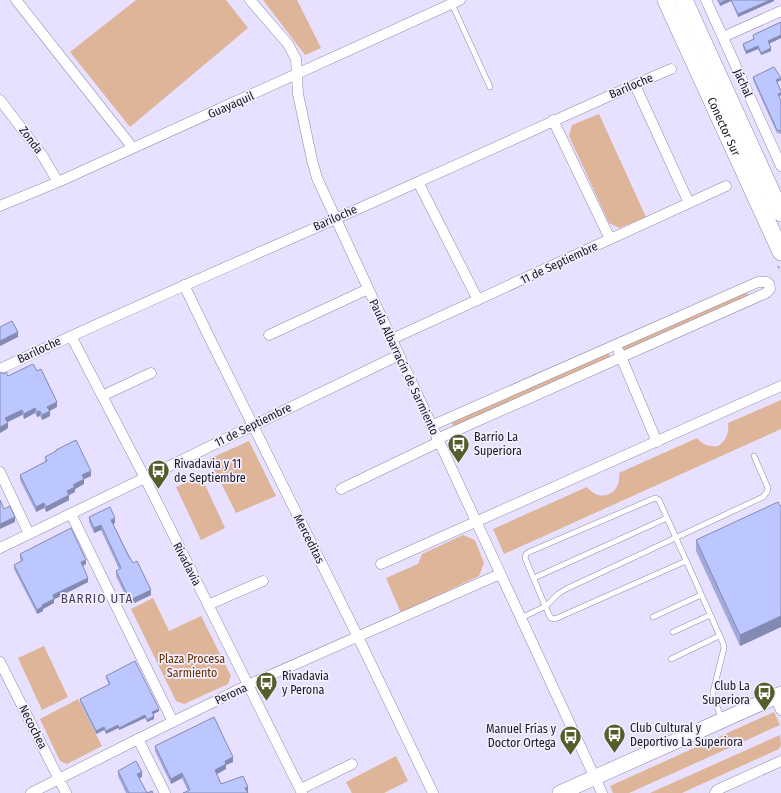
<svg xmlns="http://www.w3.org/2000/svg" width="781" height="793" viewBox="0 0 781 793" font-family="'Fira Sans Condensed',sans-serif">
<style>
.green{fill:#deb598}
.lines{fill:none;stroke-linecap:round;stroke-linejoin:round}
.service-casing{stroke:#9289ab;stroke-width:6}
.minor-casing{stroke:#9289ab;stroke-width:11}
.secondary-casing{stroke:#9289ab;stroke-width:16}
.primary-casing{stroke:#9289ab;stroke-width:18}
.path{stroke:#a19bb3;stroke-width:1.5;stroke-dasharray:3 3;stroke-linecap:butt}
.service{stroke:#fff;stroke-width:5}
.minor{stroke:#fff;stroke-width:10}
.secondary{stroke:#fff;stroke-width:15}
.primary{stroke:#fff;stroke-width:17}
.wall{fill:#a2aadb}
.shaded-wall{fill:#848bb2}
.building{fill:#bcc6ff;stroke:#848bb2}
.labels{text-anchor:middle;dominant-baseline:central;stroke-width:3.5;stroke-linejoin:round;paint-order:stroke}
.street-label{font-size:12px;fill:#1c1926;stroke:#f3efff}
.poi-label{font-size:12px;fill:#1c1926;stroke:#f3efff;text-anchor:start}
.park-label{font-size:12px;fill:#633204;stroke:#f3efff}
.neighbourhood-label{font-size:13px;letter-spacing:1px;fill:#473f5d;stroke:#f3efff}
</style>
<rect width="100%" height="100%" fill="#e7e0fe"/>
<path class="green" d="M136,0H226L248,28L130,127L70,52Z
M263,0H297L321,48L305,55Z
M599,114L646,217L619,228L609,223L569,136L572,125Z
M747,290L748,296L623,352L620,346Z
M608,353L611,357L454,427L451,422Z
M781,400V429L504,554L493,529L587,487C600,504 622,494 619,473L697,438C703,445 709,447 718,446C727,440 729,433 728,423Z
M249,441L276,496L236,513L209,459Z
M201,476L225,528L201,540L176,487Z
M463,535L475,540L484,563L479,576L402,612L400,611L386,578L418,564L422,554Z
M153,598L169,631L201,616L231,676L228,684L184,704L176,701L131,609Z
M44,646L68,697L42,710L18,658Z
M78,699L102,746L67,764L60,761L40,719Z
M774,712L780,725L629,793H613L610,786Z
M780,735L781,745L779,749L695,787L682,793H650Z
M396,756L408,781L384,793H352L346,782Z"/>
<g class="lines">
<defs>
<path id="service" d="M452,4L490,87
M686,561L555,619L551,618L549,615L525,558L526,554L529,552L655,498L659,500L723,643L724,648L713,692V697L722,719
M534,578L667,518
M653,617L701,595
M521,618L546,606L558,594L566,589L763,497L767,492L768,488L754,456
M673,632L710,615
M671,659L719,636"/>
<path id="minor" d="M16,0L133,148
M250,0L288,44L296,59L298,94L312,160L317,178L602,793
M706,0L781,166
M723,37L781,11
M635,85L689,203
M0,100L42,155L58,182
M553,120L610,239
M418,182L478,300
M0,206L58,182L460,0
M184,285L212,343L358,637L433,793
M269,335L368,289
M71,336L145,478L302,793
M392,339L726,186
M619,352L657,442
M0,369C138,304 279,245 418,182C503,145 586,105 671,69
M102,396L151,373
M431,426L758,282H767L769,284L770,289L766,293L437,439
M0,472L29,534
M341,489L439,442
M71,514L173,722
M0,548L399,355
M381,564L781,386
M208,605L263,581
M0,662L66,793
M775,697L781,710
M138,739L165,793
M301,789L352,764
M31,793L138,739L248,685L500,574
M715,793L717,790L781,761"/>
<path id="secondary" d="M560,793L781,694"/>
<g id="primary">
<path id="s1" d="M666,0L781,252"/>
<path d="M684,0L781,213"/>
</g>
</defs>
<use href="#service" class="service-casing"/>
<use href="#minor" class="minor-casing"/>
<use href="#secondary" class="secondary-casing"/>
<use href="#primary" class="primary-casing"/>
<path class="path" d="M778,266L781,272"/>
<use href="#service" class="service"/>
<use href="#minor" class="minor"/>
<use href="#secondary" class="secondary"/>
<use href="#primary" class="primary"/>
</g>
<path class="wall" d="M717,0H774V1L738,17L731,1L720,6Z
M781,22V38L769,44L771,51L761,55L758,49L746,54L743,47V44L753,39V35Z
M753,77L781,80L777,82L781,95L779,96L781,101V134L777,133L753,80Z
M33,364L37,371L41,369L57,402V407L50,411V416L42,420L40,416L37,417L35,413L24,419L22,415L8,422V428L0,433V373L2,372L3,374L6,372L8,376Z
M56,450L91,476L84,479V484L75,489V492L69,495V500L46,512L44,508L36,512L20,480V475L45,462V457L56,452Z
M781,507V627L740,646L696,551V540Z
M89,517L115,523L113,524L133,563L151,595L130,605L116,576V571L119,569L101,530L94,533L89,522Z
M20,554L86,564L83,566L88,582L54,599V603L43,609V611L37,614L14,569V565L21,561L20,559Z
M106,676L159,711L153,714L154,719L147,722L145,718L119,730L118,728L106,734L104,730L96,734L80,702V699L109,685L106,678Z
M155,746L233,762L226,765V769L217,774L221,784L248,792L188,791L182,778L171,784L155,751Z
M118,771L142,777L139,778L147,793H126L118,776Z"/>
<path class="shaded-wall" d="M727,0H731V1L720,6V3Z
M770,0H774V1L738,17V14Z
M781,35V38L768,44V41Z
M758,46V49L746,54V51Z
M771,48V51L761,55V53Z
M781,78V80L776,83V80Z
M781,93V95L778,97V94Z
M18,332V337L0,346V341Z
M57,402V407L47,412V407Z
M35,408V413L24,419V414Z
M22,410V415L5,423V418Z
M40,411V416L37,417V412Z
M50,411V416L42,420V415Z
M8,423V428L0,433V427Z
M91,471V476L82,480V475Z
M84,479V484L75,489V492L69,495V500L46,512V507L73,485Z
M44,503V508L36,512V507Z
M15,517V522L0,529V524Z
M115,518V523L111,525V520Z
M101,525V530L94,533V528Z
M86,560V564L81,567V562Z
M88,578V582L53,600V595Z
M151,590V595L130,605V600Z
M54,599V603L43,609V611L37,614V610L42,605Z
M781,616V627L740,646V635Z
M159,709V711L152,715V712Z
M145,715V718L119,730V728Z
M154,716V719L147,722V720Z
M118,725V728L106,734V731Z
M104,727V730L96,734V731Z
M233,757V762L226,765V769L215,775V770L225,761Z
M142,772V777L137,779V774Z
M182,773V778L171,784V779Z
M248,787V792L245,793V788Z"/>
<path class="building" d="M718,0H727L720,3Z
M731,0H770L738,14Z
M781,22V35L768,41L771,48L761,53L758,46L746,51L743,44L754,39L753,35Z
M774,67L781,78L776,80L781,91V93L778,94L781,101V131L777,130L753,77Z
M12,321L18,332L0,341V327Z
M33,364L37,371L41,369L57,402L47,407L50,411L42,415L40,411L37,412L35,408L24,414L22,410L5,418L8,423L0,427V373L2,372L3,374L6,372L8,376Z
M76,440L91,471L82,475L84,479L73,485L75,487L67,491L69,495L46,507L44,503L36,507L20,475L47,461L45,457L56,451V450Z
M0,500L4,509L10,506L15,517L0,524Z
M778,502L781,507V616L740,635L696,540Z
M110,507L115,518L111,520L128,555L133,563L137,561L151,590L130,600L116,571L121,568L101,525L94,528L89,517Z
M71,528L86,560L81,562L88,578L53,595L54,599L42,605L43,606L37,610L14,565L23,560L20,554Z
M135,661L159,709L152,712L154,716L147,720L145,715L119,728L118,725L106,731L104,727L96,731L80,699L110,684L106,676Z
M214,717L233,757L225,761L226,764L215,770L221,784L243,776L248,787L245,788L248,793H183L190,790L182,773L171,779L155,746Z
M136,761L142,772L137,774L147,793H129L118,771Z
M152,791L153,793H147Z"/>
<defs>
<symbol id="bus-pin" viewBox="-11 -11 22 30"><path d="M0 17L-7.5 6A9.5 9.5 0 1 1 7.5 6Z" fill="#555d2b" stroke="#f3efff"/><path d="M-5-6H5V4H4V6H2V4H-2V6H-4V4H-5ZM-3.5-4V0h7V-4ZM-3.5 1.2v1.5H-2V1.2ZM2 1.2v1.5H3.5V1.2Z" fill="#fff"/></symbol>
</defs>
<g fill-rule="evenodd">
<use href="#bus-pin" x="446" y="432" width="25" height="34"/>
<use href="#bus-pin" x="146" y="458" width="25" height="34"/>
<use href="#bus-pin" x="254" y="670" width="25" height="34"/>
<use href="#bus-pin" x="752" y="680" width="25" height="34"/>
<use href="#bus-pin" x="602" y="722" width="25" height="34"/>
<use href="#bus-pin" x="558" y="724" width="25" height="34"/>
</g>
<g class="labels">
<g class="street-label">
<text transform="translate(743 83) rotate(66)">Jáchal</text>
<text transform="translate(631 86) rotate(-23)">Bariloche</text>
<text transform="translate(231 105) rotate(-24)">Guayaquil</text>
<text stroke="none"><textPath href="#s1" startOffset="139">Conector Sur</textPath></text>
<text transform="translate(31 140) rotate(53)">Zonda</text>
<text transform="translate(335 218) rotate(-24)">Bariloche</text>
<text transform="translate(559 263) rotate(-25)">11 de Septiembre</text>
<text transform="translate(39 350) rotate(-25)">Bariloche</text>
<text transform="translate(404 367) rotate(65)">Paula Albarracín de Sarmiento</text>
<text transform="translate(253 425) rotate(-26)">11 de Septiembre</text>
<text transform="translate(309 539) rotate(63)">Merceditas</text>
<text transform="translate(187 564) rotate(63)">Rivadavia</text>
<text transform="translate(231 694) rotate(-25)">Perona</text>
<text transform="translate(33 727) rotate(63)">Necochea</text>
</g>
<g class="poi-label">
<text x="474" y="437">Barrio La<tspan x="474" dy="14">Superiora</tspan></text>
<text x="174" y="464">Rivadavia y 11<tspan x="174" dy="14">de Septiembre</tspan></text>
<text x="282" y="676">Rivadavia<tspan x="282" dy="14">y Perona</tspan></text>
<text x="750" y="686" text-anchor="end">Club La<tspan x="750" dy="14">Superiora</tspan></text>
<text x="630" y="728">Club Cultural y<tspan x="630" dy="14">Deportivo La Superiora</tspan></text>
<text x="556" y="729" text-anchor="end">Manuel Frías y<tspan x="556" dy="14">Doctor Ortega</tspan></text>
</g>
<g class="park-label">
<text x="192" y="659">Plaza Procesa<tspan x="192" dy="14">Sarmiento</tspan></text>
</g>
<g class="neighbourhood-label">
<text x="97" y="598">BARRIO UTA</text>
</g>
</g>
</svg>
